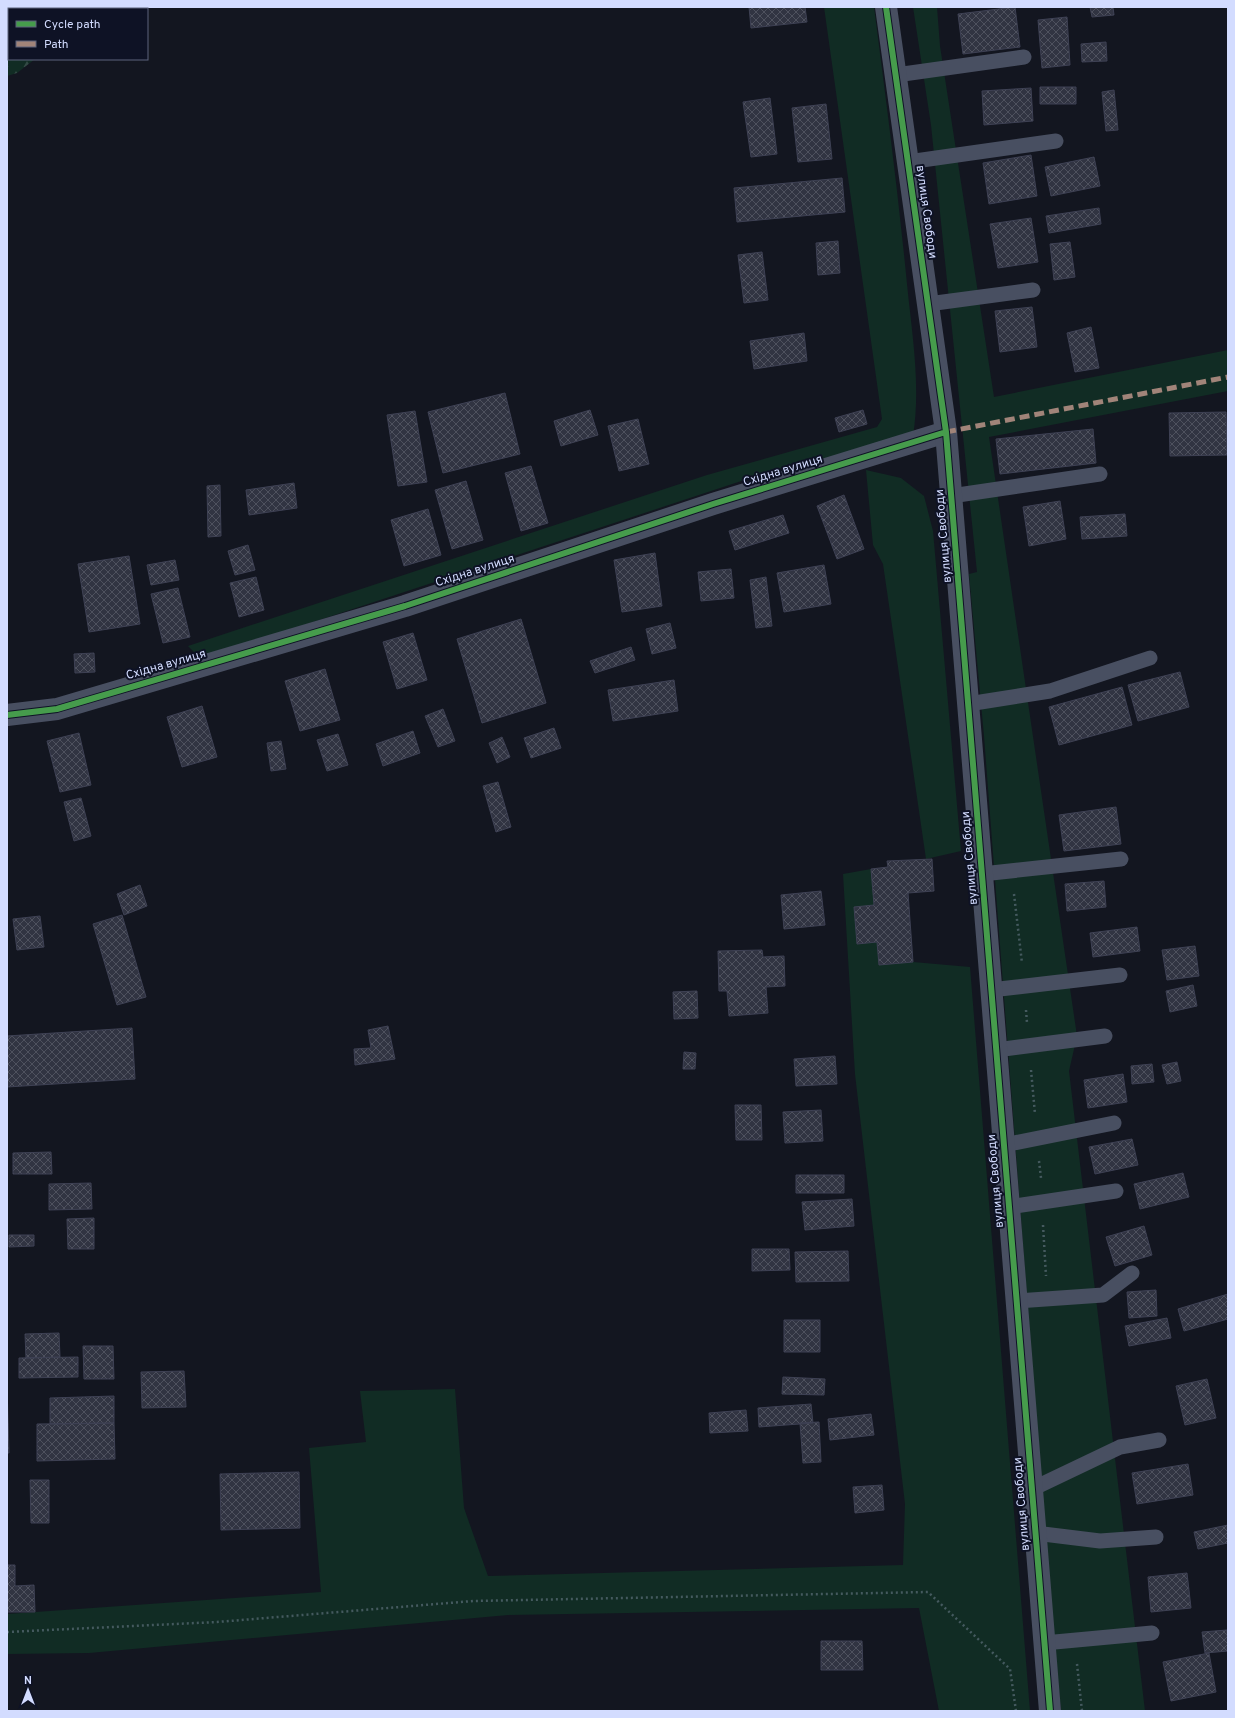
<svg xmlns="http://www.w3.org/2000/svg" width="1235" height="1718" viewBox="0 0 1235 1718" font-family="Overpass,sans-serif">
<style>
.grass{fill:#112c24}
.forest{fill:url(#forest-firs)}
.building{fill:url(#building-cross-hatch);stroke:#3e4154}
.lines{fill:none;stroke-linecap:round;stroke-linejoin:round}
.path{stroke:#455a5f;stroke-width:2.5;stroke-dasharray:2 3;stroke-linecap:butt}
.service{stroke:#484f61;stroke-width:15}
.minor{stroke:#484f61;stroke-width:22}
.tertiary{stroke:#484f61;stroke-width:22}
.quiet{stroke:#a18479;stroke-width:5;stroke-dasharray:10 5;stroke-linecap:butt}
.cycleway-casing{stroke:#0e1225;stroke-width:8}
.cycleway{stroke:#469c4c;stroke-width:6}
.labels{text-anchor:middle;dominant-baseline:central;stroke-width:4;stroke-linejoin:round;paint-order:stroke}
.street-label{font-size:12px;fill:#d3dcff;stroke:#0e1225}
</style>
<defs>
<pattern id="forest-firs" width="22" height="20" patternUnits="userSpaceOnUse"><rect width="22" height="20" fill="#112c24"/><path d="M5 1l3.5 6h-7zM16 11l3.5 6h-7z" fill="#334a45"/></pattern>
<pattern id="building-cross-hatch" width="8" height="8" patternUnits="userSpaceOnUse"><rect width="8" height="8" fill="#313442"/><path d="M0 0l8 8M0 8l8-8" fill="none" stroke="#4e515e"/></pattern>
</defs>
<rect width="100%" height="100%" fill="#131620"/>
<path class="grass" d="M824,7H874C886,99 898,192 907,284C912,334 921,386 913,436L898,447L778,469L201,659L188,646L707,475L877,427L882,419Z
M913,7H937L940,46L994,397L1228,350V391L989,437L1077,1036L1069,1071L1145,1711H1061L1050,1597L984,736L969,574L977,572L931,125Z
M866,470L901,478L924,496L933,531L961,851L926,859L883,564L873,545Z
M871,869L874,905L854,908L857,944L877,942L879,965L913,962L970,967L1030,1711H939L919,1608L508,1615L89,1653L7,1654V1614L321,1592L309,1448L366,1442L360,1391L455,1389L464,1508L488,1576L903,1565L905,1504L855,1074L843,874Z"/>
<path class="forest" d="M7,7H71L70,9H9V59H35L17,73L7,76Z"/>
<path class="building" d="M749,7H805L807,22L751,28Z
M1015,7L1020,47L963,54L958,14Z
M1090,7H1113L1114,15L1092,17Z
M1067,17L1070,65L1042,68L1038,20Z
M1106,42L1107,61L1082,62L1081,44Z
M1040,87H1076V104H1040Z
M1031,88L1033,121L984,125L982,91Z
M1114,90L1118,130L1106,131L1102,92Z
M770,98L777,154L751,157L743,102Z
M826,104L832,159L798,162L792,108Z
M1031,155L1037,196L989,204L983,163Z
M1094,157L1100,186L1051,196L1045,167Z
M842,178L845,212L737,222L734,188Z
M1099,208L1101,224L1049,233L1046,216Z
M1031,218L1038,262L998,268L990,224Z
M838,241L840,273L818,275L816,243Z
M1070,242L1075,277L1054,280L1050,244Z
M762,252L768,300L744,303L738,255Z
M1032,307L1037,347L1000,352L995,311Z
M1091,327L1099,368L1075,372L1067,333Z
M804,333L807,361L754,369L750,341Z
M505,393L520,454L443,473L428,412Z
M590,410L598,435L561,446L554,421Z
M863,410L867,424L839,432L835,418Z
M415,411L427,482L398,486L387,415Z
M1226,412L1227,455L1170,456L1169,413Z
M638,419L649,464L619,471L608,426Z
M1093,429L1096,463L1000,474L996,439Z
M531,466L548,523L521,531L505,473Z
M466,481L483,540L452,549L435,490Z
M294,483L297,508L249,515L246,490Z
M220,485L221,536L208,537L207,486Z
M844,495L864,549L837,559L817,506Z
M1060,501L1066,539L1029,546L1023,507Z
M428,509L441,555L404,566L391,520Z
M1125,514L1127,536L1082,539L1080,517Z
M783,515L789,533L735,550L729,531Z
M248,545L255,570L235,575L228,551Z
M655,553L662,606L622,612L614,560Z
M129,556L140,624L89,632L78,564Z
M175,560L179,580L151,585L147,565Z
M824,565L831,604L784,612L777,573Z
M731,569L734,598L701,601L698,572Z
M256,577L264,610L239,617L230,583Z
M766,577L772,626L756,628L750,580Z
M178,588L190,637L163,643L151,594Z
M521,619L546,703L482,723L457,639Z
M670,623L676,648L652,654L646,629Z
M413,633L427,680L397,689L383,642Z
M631,647L635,660L595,673L590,661Z
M94,653L95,672L75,673L74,654Z
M325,669L340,720L300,731L285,681Z
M1180,672L1189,707L1138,721L1128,685Z
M674,680L678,711L613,721L608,690Z
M1122,687L1132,725L1059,745L1049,707Z
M202,706L217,757L182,767L167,717Z
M443,709L455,741L438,747L425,716Z
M554,728L561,748L531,758L524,738Z
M413,731L420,753L383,766L376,744Z
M79,733L91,785L60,792L47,741Z
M338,734L348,765L327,771L317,740Z
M502,737L510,757L497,763L489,743Z
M281,741L286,769L271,771L267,743Z
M498,782L511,827L496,832L483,786Z
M81,798L91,836L74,841L64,802Z
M1116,807L1121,844L1064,851L1059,815Z
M932,859L934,891L908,893L913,962L879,965L877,942L857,944L854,907L874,905L871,869L888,867L887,861Z
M1104,881L1106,907L1067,911L1065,884Z
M140,885L147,906L124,915L117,894Z
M821,891L825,925L784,929L781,895Z
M122,915L146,997L117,1005L93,924Z
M40,916L44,947L17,950L13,919Z
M1137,927L1140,951L1093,957L1090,933Z
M1195,946L1199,976L1167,980L1162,950Z
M762,950L763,957L784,956L785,986L766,987L768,1013L729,1016L727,991H719L718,951Z
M1193,985L1197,1006L1170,1012L1166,991Z
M697,991L698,1018L674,1019L673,992Z
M388,1026L395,1059L355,1065L354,1049L371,1048L368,1030Z
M132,1028L135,1079L7,1087V1036Z
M684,1052L696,1053L695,1069H683Z
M835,1056L837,1084L796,1086L794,1059Z
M1177,1062L1181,1081L1167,1084L1162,1065Z
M1152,1064L1154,1082L1132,1084L1131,1066Z
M1123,1074L1127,1102L1088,1108L1084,1080Z
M735,1105H761L762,1140H736Z
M821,1110L823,1141L785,1143L783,1112Z
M1132,1139L1138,1165L1095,1174L1089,1147Z
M51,1152L52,1174H13V1153Z
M1183,1173L1189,1197L1140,1209L1134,1184Z
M796,1175H844V1193H796Z
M91,1183L92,1209L49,1210V1184Z
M852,1199L854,1226L805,1230L802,1202Z
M94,1218V1249H68L67,1219Z
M1144,1226L1152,1255L1115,1266L1106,1237Z
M9,1235H34V1246L9,1247Z
M752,1249H789L790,1270L752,1271Z
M848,1251L849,1281L796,1282L795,1252Z
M1156,1290L1157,1316L1129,1318L1127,1292Z
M1228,1294V1319L1184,1331L1178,1309Z
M1167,1318L1171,1338L1129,1346L1125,1326Z
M784,1320H820V1352H784Z
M59,1333L60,1357L26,1358L25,1334Z
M83,1346H113L114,1379H84Z
M78,1357V1377L19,1378V1358Z
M184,1371L186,1407L142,1408L141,1372Z
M783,1377L825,1379L824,1395L782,1394Z
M1207,1379L1216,1418L1185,1425L1176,1386Z
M7,1386L9,1453H7Z
M114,1396V1423L50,1424V1398Z
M811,1404L813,1423L759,1427L758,1408Z
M746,1410L748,1431L710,1433L709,1413Z
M871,1414L874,1435L830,1440L828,1419Z
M819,1422L821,1462L803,1463L800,1423Z
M114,1423L115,1459L37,1461V1424Z
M1188,1464L1193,1495L1137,1504L1132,1473Z
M299,1472L300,1528L221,1530L220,1474Z
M30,1480H49V1523H31Z
M882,1485L884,1510L855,1513L853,1487Z
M1228,1525V1543L1198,1549L1194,1532Z
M7,1565H15V1586L34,1585L35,1612H7Z
M1187,1573L1191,1608L1151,1612L1148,1577Z
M1227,1630L1228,1651L1205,1653L1202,1632Z
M821,1641H862L863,1670H821Z
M1209,1653L1216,1692L1171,1701L1163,1662Z"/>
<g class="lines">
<path class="path" d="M1014,894L1022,963
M1026,1010L1027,1023
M1031,1070L1035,1114
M1039,1161L1041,1178
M1043,1225L1046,1276
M7,1632L217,1622L473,1601L928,1592L1010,1669L1016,1711
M1077,1664L1082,1711"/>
<path class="service" d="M896,75L1024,57
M908,162L1056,141
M928,304L1033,290
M951,496L1100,474
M968,704L1050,691L1150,658
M982,874L1121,859
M991,990L1120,975
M996,1050L1105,1036
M1004,1145L1114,1123
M1009,1207L1116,1191
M1017,1301L1103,1295L1132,1273
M1032,1489L1120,1447L1159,1440
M1035,1533L1100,1541L1156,1537
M1044,1643L1152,1633"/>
<path class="minor" d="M7,715L57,709L405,606L713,504L946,432"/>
<path class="tertiary" d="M886,7L946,432L1050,1711"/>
<path class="quiet" d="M946,432L1228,377"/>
<defs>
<path id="cycleway" d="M886,7L946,432L1050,1711
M7,715L57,709L405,606L713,504L946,432"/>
</defs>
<use href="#cycleway" class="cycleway-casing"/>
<use href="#cycleway" class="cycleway"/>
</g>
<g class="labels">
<g class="street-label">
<text transform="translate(926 212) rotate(82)">вулиця Свободи</text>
<text transform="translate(783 471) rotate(-17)">Східна вулиця</text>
<text transform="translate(944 536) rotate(-95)">вулиця Свободи</text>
<text transform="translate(475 571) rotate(-18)">Східна вулиця</text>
<text transform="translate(166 665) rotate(-16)">Східна вулиця</text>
<text transform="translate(970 858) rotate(-95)">вулиця Свободи</text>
<text transform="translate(996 1181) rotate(-95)">вулиця Свободи</text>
<text transform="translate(1022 1504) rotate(-95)">вулиця Свободи</text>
</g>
</g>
<rect width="1235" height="1718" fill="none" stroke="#d3dcff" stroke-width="16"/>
<rect x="8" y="8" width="140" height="52" fill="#0e1225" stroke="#5d637c"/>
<rect x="16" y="21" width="20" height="6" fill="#469c4c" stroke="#5d637c"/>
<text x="44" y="28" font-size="12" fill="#d3dcff">Cycle path</text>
<rect x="16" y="41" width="20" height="6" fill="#a18479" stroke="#5d637c"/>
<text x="44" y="48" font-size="12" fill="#d3dcff">Path</text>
<g transform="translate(28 1690)" stroke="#0e1225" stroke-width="3" paint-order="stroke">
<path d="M0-3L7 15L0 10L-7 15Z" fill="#d3dcff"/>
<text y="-6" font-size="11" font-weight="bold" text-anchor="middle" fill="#d3dcff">N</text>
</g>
</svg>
